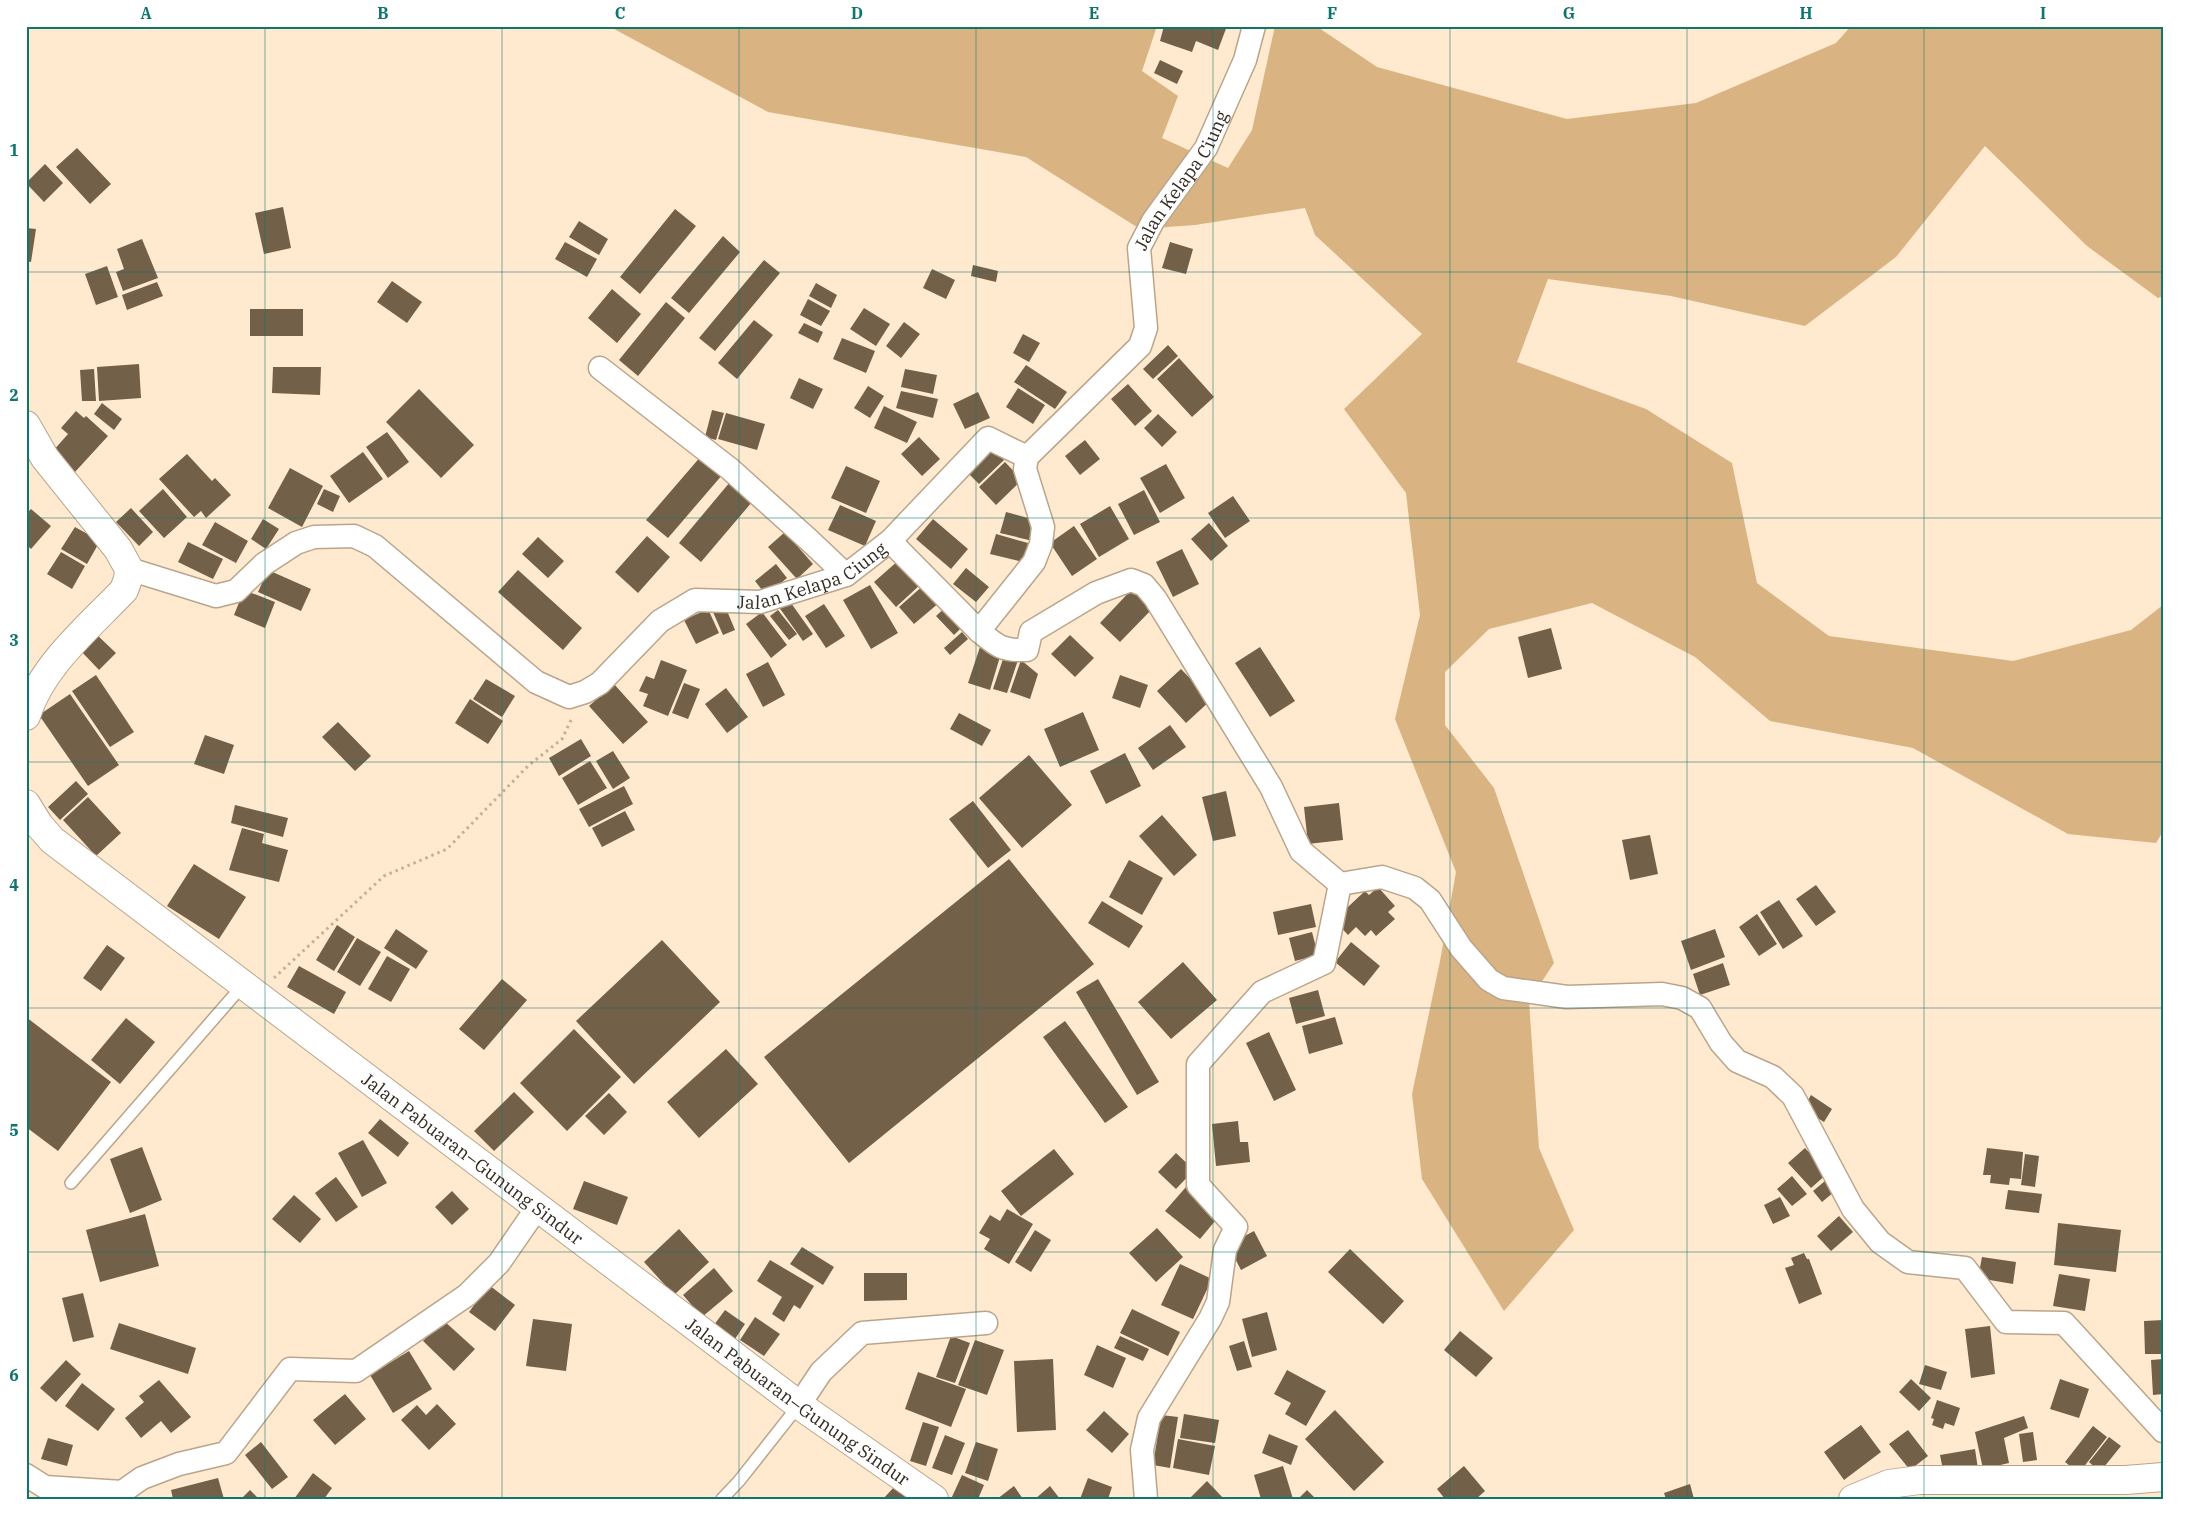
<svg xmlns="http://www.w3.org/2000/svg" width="2189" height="1525" viewBox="0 0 2189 1525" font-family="'IBM Plex Serif',serif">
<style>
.green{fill:#dab382}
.building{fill:#736049}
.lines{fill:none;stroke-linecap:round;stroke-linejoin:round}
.service-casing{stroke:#baa58c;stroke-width:14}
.minor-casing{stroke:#baa58c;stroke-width:25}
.tertiary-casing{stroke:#baa58c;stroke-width:30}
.path{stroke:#c2b09b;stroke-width:3;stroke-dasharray:2.5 4;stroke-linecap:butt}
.service{stroke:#fff;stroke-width:11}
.minor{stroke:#fff;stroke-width:22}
.tertiary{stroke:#fff;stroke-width:28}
.grid{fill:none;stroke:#0f766e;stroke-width:1;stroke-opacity:0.55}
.labels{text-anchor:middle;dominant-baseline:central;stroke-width:5;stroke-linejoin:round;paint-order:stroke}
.street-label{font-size:18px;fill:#342c22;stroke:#fff}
.neatline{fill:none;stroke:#0f766e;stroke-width:2}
.grid-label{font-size:16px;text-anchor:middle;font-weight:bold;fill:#0f766e}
</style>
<rect width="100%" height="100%" fill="#ffe9cf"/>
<path class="green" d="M611,26H1157L1142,71L1178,96L1162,138L1228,168L1252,130L1275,26H1316L1377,67L1567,119L1696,103L1836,43L1851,26H2163V296L2158,298L2087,246L1985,146L1896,257L1805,326L1671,296L1548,279L1517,362L1646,409L1732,463L1757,583L1829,636L2013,661L2131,630L2163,605V831L2156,843L2068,834L1913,748L1770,721L1695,657L1592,603L1489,629L1445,672V725L1494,788L1554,963L1529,1001L1539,1148L1574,1230L1504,1311L1422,1179L1412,1094L1440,961L1456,872L1395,719L1420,615L1406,493L1344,409L1422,334L1315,235L1305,208L1195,225L1140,229L1026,157L768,112L616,30Z"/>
<path class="building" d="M1164,26H1227L1218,50L1196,41L1192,52L1160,41Z
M1160,60L1183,71L1177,84L1154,73Z
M77,148L111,184L90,204L56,167Z
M45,164L63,183L44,202L26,183Z
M283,207L291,248L264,254L255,213Z
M675,209L696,226L640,294L620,277Z
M579,221L608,239L599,255L569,237Z
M26,228L36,229L31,262L26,261Z
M723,236L740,252L689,313L671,298Z
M142,239L158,278L123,291L116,272L124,269L117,249Z
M565,242L597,259L587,277L555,259Z
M1170,242L1193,249L1186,274L1162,268Z
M764,260L780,273L715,351L699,338Z
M973,265L998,271L996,282L971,276Z
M107,266L118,297L96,305L85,274Z
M932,269L955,280L946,299L923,288Z
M392,281L422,302L407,323L377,302Z
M157,282L163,296L127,310L122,295Z
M816,283L837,295L831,308L809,296Z
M612,289L641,314L617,343L588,318Z
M808,299L830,311L821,326L800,315Z
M666,302L685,318L638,376L619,360Z
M864,308L890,324L876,346L850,329Z
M250,309H303V336H250Z
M754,320L773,335L737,379L718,363Z
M904,322L920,334L901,358L886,346Z
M804,323L823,332L818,343L798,333Z
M1023,334L1040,343L1029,362L1013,353Z
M842,338L875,351L866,373L833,359Z
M1168,345L1178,356L1153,379L1143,369Z
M1179,358L1214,397L1192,417L1157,379Z
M139,364L141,398L99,401L97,367Z
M1026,365L1067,392L1055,409L1014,382Z
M273,367H321L320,395L272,393Z
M94,369L96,401H82L80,370Z
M905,369L937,375L933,394L901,387Z
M799,378L823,389L813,409L790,398Z
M1128,384L1152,411L1135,426L1111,399Z
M868,386L884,396L870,418L854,408Z
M1018,388L1045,405L1033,424L1006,407Z
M419,389L474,445L441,478L386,422Z
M901,391L938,399L933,418L896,408Z
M978,392L990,418L965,429L953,404Z
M102,403L122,419L114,430L94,414Z
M884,406L917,422L907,443L874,428Z
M712,410L724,413L716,440L705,437Z
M76,411L84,418L86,416L108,436L75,472L53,451L68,434L61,428Z
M726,413L765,424L757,450L718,439Z
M1158,414L1177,432L1162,447L1144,428Z
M387,432L409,462L388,478L366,447Z
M919,437L940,459L922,476L901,454Z
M1085,440L1100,459L1080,475L1065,456Z
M990,445L1004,460L979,484L964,469Z
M363,452L383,479L349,503L330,476Z
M187,454L212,481L215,478L231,495L206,518L201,511L194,517L159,479Z
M702,455L723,474L668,538L646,520Z
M1005,462L1022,480L996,505L979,487Z
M1166,464L1185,498L1160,513L1140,478Z
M846,466L880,481L866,513L831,498Z
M290,468L323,486L302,527L268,508Z
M730,482L752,502L701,562L679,543Z
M163,489L187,517L164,538L139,511Z
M324,489L340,496L333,512L317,504Z
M1144,490L1160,522L1134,535L1118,504Z
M1233,496L1250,521L1225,538L1208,513Z
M840,505L876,521L865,546L828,530Z
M1110,506L1129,539L1099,557L1080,524Z
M131,508L153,532L139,546L116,522Z
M31,509L51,526L31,549L26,544V514Z
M1006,512L1039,521L1033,541L1000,533Z
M263,519L279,529L266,549L251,539Z
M933,519L968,549L951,569L916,539Z
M215,522L248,541L236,563L202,545Z
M1209,523L1228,546L1211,561L1191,539Z
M1074,526L1097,559L1072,576L1050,543Z
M75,527L100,541L87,564L61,549Z
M785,532L813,564L797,579L768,547Z
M996,534L1028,543L1023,562L990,554Z
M647,536L670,557L638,593L615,572Z
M538,537L564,561L548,578L522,554Z
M188,542L223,559L213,579L178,562Z
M1182,549L1199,584L1173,597L1156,562Z
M61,552L85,566L72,589L47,574Z
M899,560L921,584L896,607L874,582Z
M776,564L787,578L766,595L755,581Z
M966,568L989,587L976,602L953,584Z
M268,570L311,589L301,611L258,592Z
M518,570L582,628L563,650L498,592Z
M925,584L940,602L914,624L899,607Z
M870,585L898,633L871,649L843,600Z
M1134,587L1155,606L1120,642L1100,623Z
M244,590L275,602L265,628L234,615Z
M786,596L813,634L803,641L776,603Z
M824,604L845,636L826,648L805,616Z
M725,606L735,630L723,635L713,612Z
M947,606L964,625L954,635L936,616Z
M708,609L719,633L696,644L684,620Z
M778,610L797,634L789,640L770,616Z
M762,612L787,645L771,658L746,624Z
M1551,628L1562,669L1528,678L1518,637Z
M962,632L968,639L950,655L944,648Z
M96,634L116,653L99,670L80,650Z
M1070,635L1094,658L1075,677L1051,654Z
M981,644L1002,650L990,690L968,683Z
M1260,647L1295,701L1270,717L1235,663Z
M1005,653L1019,657L1007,693L993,689Z
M661,660L687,670L668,716L643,706L648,694L639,691L646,676L654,679Z
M1021,660L1038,674L1030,699L1010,692Z
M768,662L785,695L763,707L746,674Z
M1181,669L1211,700L1186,723L1157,691Z
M96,675L134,732L110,747L72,691Z
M1120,675L1148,685L1140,708L1112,698Z
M486,679L515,696L502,717L473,699Z
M684,683L700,689L688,719L672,713Z
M614,684L648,722L623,744L589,706Z
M726,688L748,717L727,733L705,704Z
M70,694L119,765L88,786L39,715Z
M470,699L503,721L488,744L455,723Z
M1083,712L1099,750L1060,767L1044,729Z
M959,713L991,730L982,746L950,729Z
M338,722L371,756L355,771L322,737Z
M1170,725L1186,747L1153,770L1138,748Z
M205,735L234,745L224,774L194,764Z
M581,739L591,756L559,776L549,758Z
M613,751L630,778L613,789L596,761Z
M1125,753L1141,786L1106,804L1090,771Z
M1029,755L1072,805L1022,848L979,798Z
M590,761L607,788L578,805L562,778Z
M76,781L88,794L60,820L48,807Z
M624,786L633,804L589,827L579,809Z
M1226,791L1236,836L1213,841L1202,797Z
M88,797L121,833L96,856L63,820Z
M973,801L1011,850L988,868L949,819Z
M1339,803L1343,840L1308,844L1304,807Z
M235,805L288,818L283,837L231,823Z
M625,811L635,830L602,847L592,828Z
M1162,815L1197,855L1174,876L1139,836Z
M242,828L264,834L262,843L288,850L279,882L229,870Z
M1650,835L1658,874L1630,880L1622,840Z
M1009,859L1094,964L849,1163L764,1057Z
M1129,860L1163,878L1142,915L1109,897Z
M194,864L246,897L219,939L167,906Z
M1816,885L1836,912L1816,926L1796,899Z
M1378,887L1395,906L1388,912L1395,919L1376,936L1371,930L1365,936L1356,927L1348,935L1334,920L1365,891L1369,895Z
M1779,900L1803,936L1783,949L1760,912Z
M1102,901L1143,926L1129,948L1088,923Z
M1311,904L1316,927L1278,935L1273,912Z
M1757,914L1777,944L1759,956L1739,927Z
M337,925L355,937L334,971L316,960Z
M396,929L428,951L416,969L384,948Z
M1715,929L1725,957L1691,970L1681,941Z
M1312,932L1318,955L1295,961L1289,938Z
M357,938L381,952L360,986L337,972Z
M662,940L720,1002L634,1084L576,1021Z
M1351,942L1380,966L1364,986L1335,962Z
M107,945L125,958L101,991L83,978Z
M387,956L410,969L391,1002L368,989Z
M1183,962L1217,1000L1171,1039L1138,1002Z
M1723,963L1730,985L1700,995L1693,974Z
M299,966L346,992L334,1014L287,987Z
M502,979L527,1000L484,1050L459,1029Z
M1098,979L1159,1082L1137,1095L1076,992Z
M1318,990L1325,1016L1296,1024L1289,998Z
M26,1017L111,1082L58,1151L26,1127Z
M1335,1017L1343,1044L1309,1054L1302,1026Z
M126,1018L155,1042L120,1084L91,1060Z
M1065,1021L1128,1107L1105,1123L1043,1037Z
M574,1029L621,1077L567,1131L520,1083Z
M1269,1032L1296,1090L1274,1101L1246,1043Z
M726,1049L758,1084L699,1138L667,1102Z
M514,1092L534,1112L494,1151L474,1131Z
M609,1093L627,1112L604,1135L585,1116Z
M1811,1095L1832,1109L1824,1122L1803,1109Z
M380,1119L409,1143L398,1157L368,1133Z
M1238,1121L1240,1142H1248L1250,1162L1216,1166L1212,1124Z
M363,1140L387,1183L362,1197L338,1153Z
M142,1147L162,1200L130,1213L110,1159Z
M1805,1148L1828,1173L1811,1188L1788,1163Z
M1987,1148L2023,1152L2021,1179L2010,1178L2009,1185L1990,1183L1991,1175H1983Z
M1054,1149L1074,1174L1021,1216L1001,1191Z
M1176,1153L1194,1170L1176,1189L1158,1172Z
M2025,1154L2039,1156L2035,1187L2021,1185Z
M1792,1176L1807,1194L1792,1206L1777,1189Z
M1831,1176L1840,1187L1822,1202L1813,1191Z
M336,1177L358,1207L336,1222L315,1193Z
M584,1181L628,1197L617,1225L573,1209Z
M1186,1187L1220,1215L1200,1239L1165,1211Z
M2008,1190L2042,1194L2039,1213L2005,1209Z
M452,1191L469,1209L452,1225L435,1207Z
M294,1195L321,1219L300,1243L272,1219Z
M1780,1197L1790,1216L1773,1224L1764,1205Z
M1007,1209L1033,1224L1009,1264L984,1249L990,1239L979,1233L990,1215L1000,1221Z
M145,1214L159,1266L100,1282L86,1230Z
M1839,1216L1853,1232L1831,1251L1817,1236Z
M2058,1223L2121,1230L2116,1272L2054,1265Z
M1157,1228L1183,1257L1156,1282L1129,1253Z
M679,1229L709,1262L674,1295L644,1262Z
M1035,1230L1051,1240L1031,1272L1015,1262Z
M1254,1231L1267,1256L1241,1270L1228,1245Z
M802,1247L834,1267L823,1285L790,1264Z
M1350,1249L1404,1301L1383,1324L1328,1272Z
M1804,1253L1807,1259H1809L1822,1294L1799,1304L1785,1268L1794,1265L1791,1258Z
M1982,1257L2016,1262L2013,1284L1978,1278Z
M770,1260L814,1286L800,1309L794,1305L784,1322L772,1314L782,1297L757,1281Z
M1180,1264L1212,1279L1193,1319L1161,1305Z
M714,1268L733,1291L702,1317L683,1295Z
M864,1273H907V1300L864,1301Z
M2059,1274L2090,1279L2085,1311L2053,1306Z
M489,1285L515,1305L495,1331L469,1312Z
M83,1293L94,1337L73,1342L62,1298Z
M1132,1309L1180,1332L1168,1356L1120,1333Z
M725,1310L745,1324L735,1339L714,1325Z
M1267,1312L1277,1350L1252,1357L1242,1319Z
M755,1317L780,1334L764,1356L740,1340Z
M533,1319L572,1324L566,1371L526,1366Z
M443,1320L475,1349L454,1371L423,1341Z
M2163,1320V1354H2145L2144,1321Z
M119,1323L196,1348L188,1374L110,1349Z
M1990,1326L1995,1374L1971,1378L1965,1329Z
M1460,1331L1493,1358L1476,1377L1444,1350Z
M951,1336L970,1343L955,1383L936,1377Z
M1120,1336L1149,1349L1143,1361L1114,1348Z
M975,1340L1004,1350L987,1395L958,1385Z
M1244,1341L1252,1367L1237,1371L1229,1346Z
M1097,1345L1126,1358L1113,1388L1084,1375Z
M409,1351L432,1389L393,1413L370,1375Z
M1053,1359L1056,1430L1017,1432L1014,1361Z
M2163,1359V1394L2153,1395L2151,1360Z
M66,1360L81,1374L56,1402L40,1388Z
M1925,1365L1947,1372L1941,1390L1919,1384Z
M1287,1370L1326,1391L1306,1426L1285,1414L1291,1403L1274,1394Z
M918,1372L966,1389L951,1427L905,1409Z
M1911,1379L1931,1398L1919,1411L1899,1392Z
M2060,1379L2089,1389L2079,1418L2050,1409Z
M159,1380L191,1417L171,1433L161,1421L141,1438L125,1418L144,1402L139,1396Z
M82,1383L115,1409L98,1431L65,1406Z
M345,1394L366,1419L335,1445L313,1420Z
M1937,1400L1960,1408L1954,1426L1945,1423L1943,1429L1932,1425L1934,1419L1931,1418Z
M437,1404L456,1424L429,1450L401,1420L417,1405L426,1415Z
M1335,1410L1384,1462L1354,1491L1305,1439Z
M1104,1411L1129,1434L1112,1453L1086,1430Z
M1184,1414L1219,1420L1215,1443L1180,1438Z
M1161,1415L1178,1417L1170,1468L1153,1465Z
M2024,1416L2028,1428L2004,1438L2009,1463L1983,1469L1975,1432Z
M923,1422L939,1427L926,1466L910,1461Z
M1861,1425L1881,1452L1844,1480L1824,1452Z
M2093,1426L2107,1437L2079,1473L2065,1462Z
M1908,1430L1928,1456L1910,1470L1889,1444Z
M2033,1432L2037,1460L2023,1462L2019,1434Z
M1269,1434L1298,1446L1291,1465L1262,1453Z
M945,1435L965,1443L952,1475L932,1468Z
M2109,1437L2121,1446L2100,1472L2089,1462Z
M48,1438L73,1445L67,1466L41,1459Z
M1178,1439L1215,1446L1209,1475L1173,1468Z
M261,1442L288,1477L272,1489L245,1455Z
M976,1442L998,1449L988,1481L965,1473Z
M1975,1449L1978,1469L1944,1475L1940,1455Z
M1283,1466L1293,1499H1261L1254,1475Z
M1464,1466L1485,1491L1476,1499H1445L1437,1489Z
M313,1473L332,1488L324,1499H294Z
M962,1475L984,1485L978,1499H951Z
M218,1478L224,1499H173L171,1490Z
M1088,1478L1112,1487L1108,1499H1080Z
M1207,1481L1224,1499H1189Z
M1690,1484L1694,1499H1666L1664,1493Z
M895,1486L910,1499H883Z
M1014,1486L1023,1499H997Z
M1050,1486L1060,1499H1035Z
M250,1490L259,1499H241Z
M1307,1490L1316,1499H1298Z"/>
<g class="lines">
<defs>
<path id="service" d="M71,1183L243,985
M722,1499L739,1481L799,1405"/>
<g id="minor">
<path d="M600,368L730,469L809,540L846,575"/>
<path d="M890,541L988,438L1027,457"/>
<path id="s1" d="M129,569L216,596L236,591L264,564L296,543L314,537L354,536L375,546L536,682L569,697L585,692L600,683L660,621L695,600L760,602L846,575L890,541L979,631L1034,562L1041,544L1043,527L1025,469L1027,457L1140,346L1146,328L1139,248L1153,221L1206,148L1245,60L1254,26"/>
<path d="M979,631C997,646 1002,651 1027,650L1031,632L1096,593L1131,580L1144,585L1155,598L1271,787L1301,851L1340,884L1382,877L1415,888L1430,900L1461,948L1489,980L1503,988L1567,997L1662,994L1682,998L1700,1008L1721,1043L1737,1061L1773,1077L1793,1096L1853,1209L1880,1242L1908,1262L1965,1268L2006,1322L2064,1323L2163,1431"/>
<path d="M799,1405L821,1372L862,1333L986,1323"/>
<path d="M26,1475L45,1487L122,1492"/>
<path d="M120,1499L122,1492L142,1478L179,1464L226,1453L290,1369L356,1371L467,1295L499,1263L537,1208"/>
<path d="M1146,1499L1142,1450L1149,1418L1210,1319L1218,1302L1225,1250L1236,1227L1198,1185V1064L1262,992L1324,963L1340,884"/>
</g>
<g id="tertiary">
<path d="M26,425L45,458L118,549L129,569L128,579L124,590C89,627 41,666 26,716"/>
<path id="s2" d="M26,804L39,825L52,840L799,1405L934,1499"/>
<path d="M1853,1499L1889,1484L1919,1480H2126L2163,1477"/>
</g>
</defs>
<use href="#service" class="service-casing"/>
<use href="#minor" class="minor-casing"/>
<use href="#tertiary" class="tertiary-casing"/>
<path class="path" d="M274,978L384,876L447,849L528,766L562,739L572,718"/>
<use href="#service" class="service"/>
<use href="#minor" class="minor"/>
<use href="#tertiary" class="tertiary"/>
</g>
<path class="grid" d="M265,26V1499M502,26V1499M739,26V1499M976,26V1499M1213,26V1499M1450,26V1499M1687,26V1499M1924,26V1499M26,272H2163M26,518H2163M26,762H2163M26,1008H2163M26,1252H2163"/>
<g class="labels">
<g class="street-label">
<text stroke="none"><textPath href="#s1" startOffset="1552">Jalan Kelapa Ciung</textPath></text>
<text stroke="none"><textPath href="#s1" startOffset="802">Jalan Kelapa Ciung</textPath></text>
<text stroke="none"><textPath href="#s2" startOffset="572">Jalan Pabuaran–Gunung Sindur</textPath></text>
<text stroke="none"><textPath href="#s2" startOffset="978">Jalan Pabuaran–Gunung Sindur</textPath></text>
</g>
</g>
<rect width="2189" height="1525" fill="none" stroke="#ffffff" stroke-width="55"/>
<rect x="28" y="28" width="2134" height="1470" class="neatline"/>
<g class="grid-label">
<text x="146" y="19">A</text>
<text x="383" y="19">B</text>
<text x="620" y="19">C</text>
<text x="857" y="19">D</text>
<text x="1094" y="19">E</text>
<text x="1332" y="19">F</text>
<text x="1569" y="19">G</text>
<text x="1806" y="19">H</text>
<text x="2043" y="19">I</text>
<text x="14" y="156">1</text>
<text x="14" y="401">2</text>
<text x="14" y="646">3</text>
<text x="14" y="891">4</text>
<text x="14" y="1136">5</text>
<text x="14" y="1381">6</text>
</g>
</svg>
